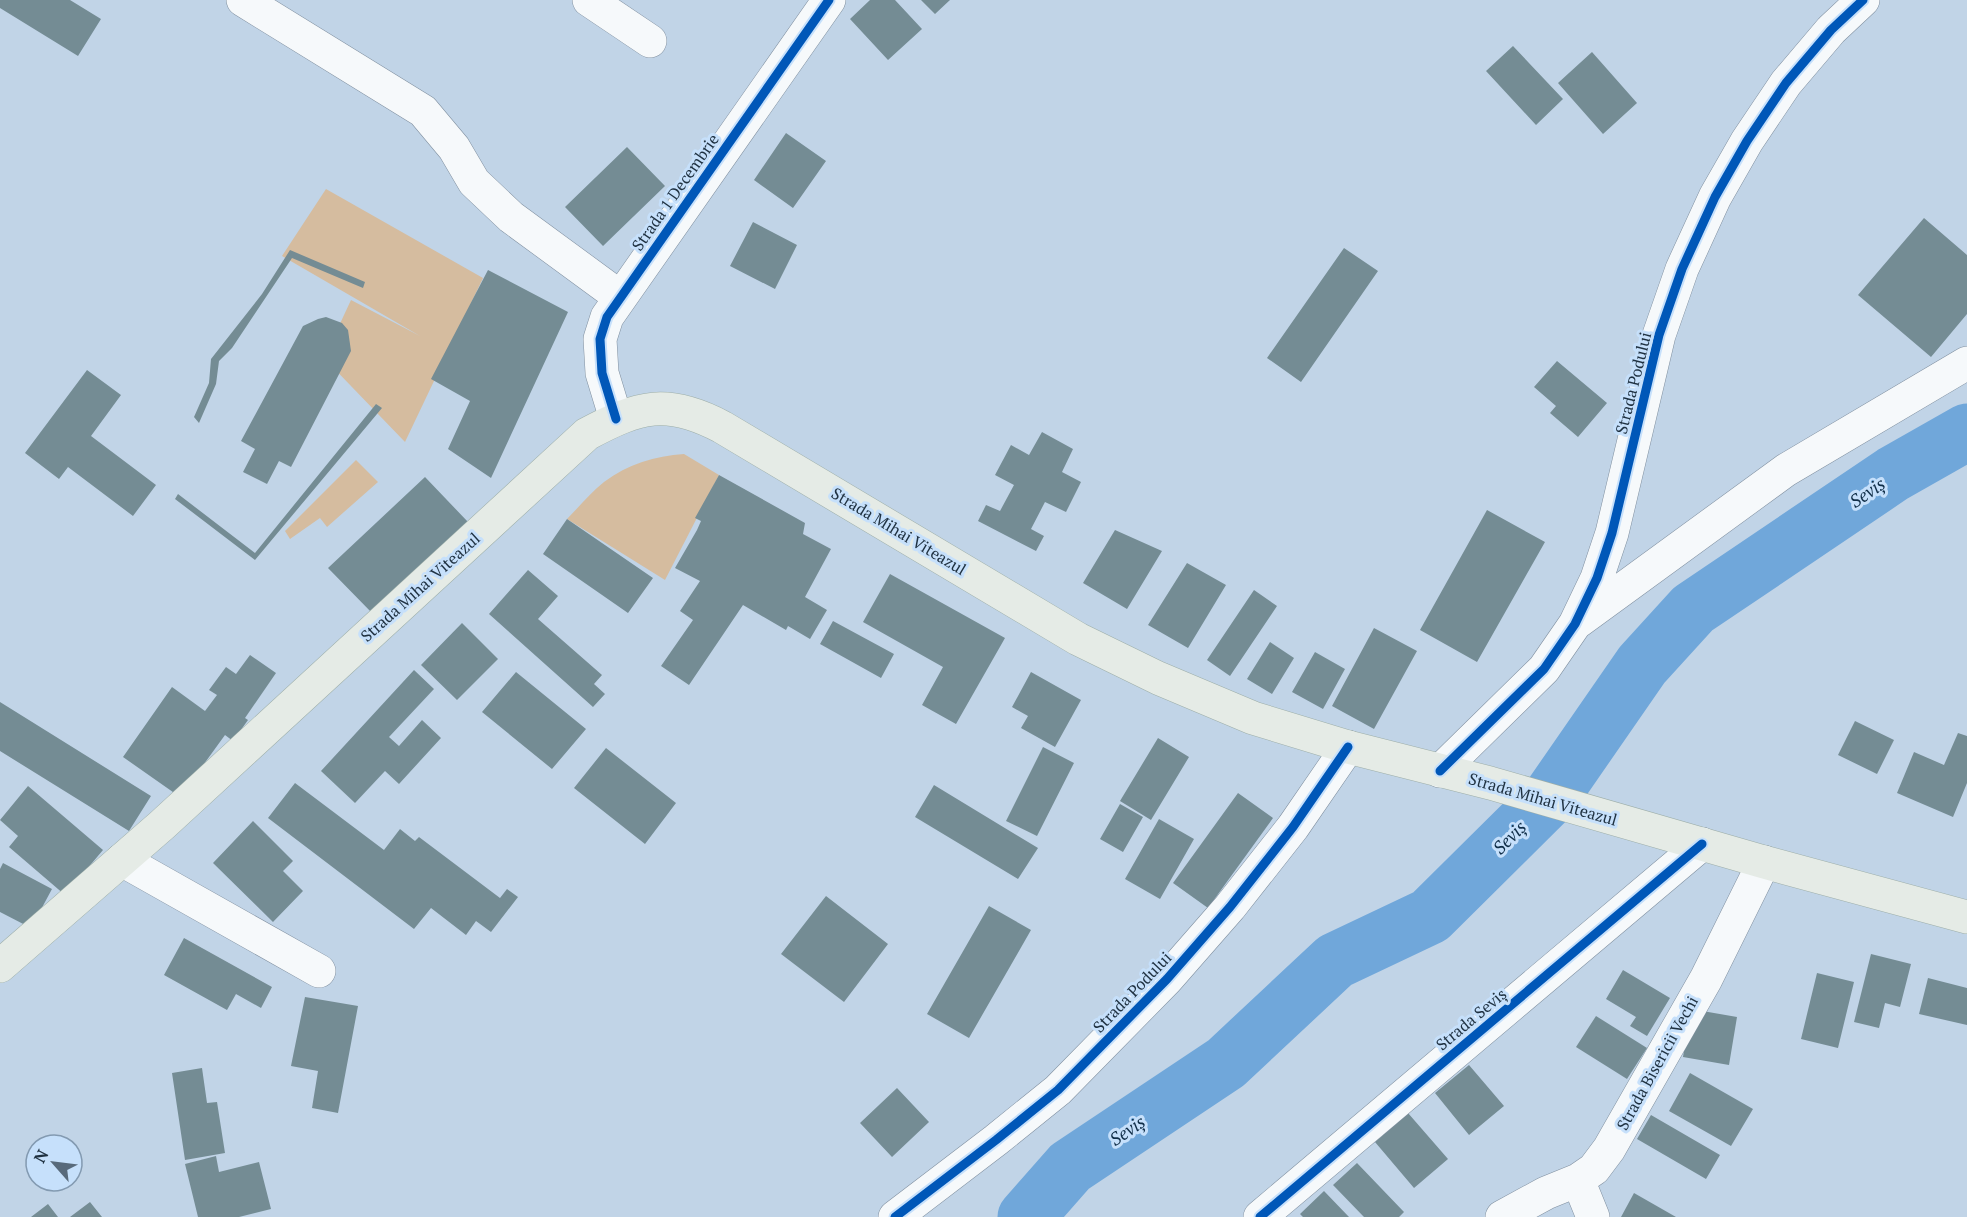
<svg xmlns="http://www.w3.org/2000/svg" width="1967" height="1217" viewBox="0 0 1967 1217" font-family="'PT Serif',serif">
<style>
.green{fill:#d5bc9f}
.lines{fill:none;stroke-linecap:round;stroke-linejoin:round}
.river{stroke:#70a7da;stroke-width:57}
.building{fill:#748c94}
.minor-casing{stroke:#8090a0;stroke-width:34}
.major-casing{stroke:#9daea9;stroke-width:34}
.minor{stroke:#f6f9fb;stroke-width:33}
.major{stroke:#e5ebe6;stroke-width:33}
.cycleway-casing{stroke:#c6e0fb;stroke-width:13}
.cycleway{stroke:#0057b8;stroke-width:9}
.labels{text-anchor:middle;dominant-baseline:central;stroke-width:6;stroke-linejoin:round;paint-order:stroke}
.street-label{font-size:16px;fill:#1f3141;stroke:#c6e0fb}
.water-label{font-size:18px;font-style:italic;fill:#102e48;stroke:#c6e0fb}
</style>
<rect width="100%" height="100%" fill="#c1d4e7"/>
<path class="green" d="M326,189L483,278L405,442L324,358L351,300L420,336L282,256Z
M684,454L719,475L665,580L567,519C579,507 591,492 604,482C628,464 655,456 684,454Z
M356,460L378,482L327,527L320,518L290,539L285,531Z"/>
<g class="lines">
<path class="river" d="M1026,1217L1070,1167L1226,1063L1335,961L1430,916L1552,795L1642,665L1693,609L1893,474L1967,432"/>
</g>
<path class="building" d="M0,0H70L101,19L78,56L0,8Z
M870,0H895L922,29L888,60L850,19Z
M921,0H950L935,14Z
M1513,46L1563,99L1536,125L1486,71Z
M1592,52L1637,103L1603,134L1558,83Z
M786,133L826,161L793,208L754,180Z
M627,147L665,186L603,246L565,207Z
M1924,218L1967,255V314L1931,357L1858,295Z
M753,222L797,245L775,289L730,266Z
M1344,248L1378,271L1301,382L1267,358Z
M290,250L365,282L363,288L292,258L232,348L219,361L216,384L199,423L194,417L209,383L211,359L262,294Z
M488,270L568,312L491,478L448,449L470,401L431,379Z
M326,317L342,323L348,330L351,351L291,467L279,461L267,484L243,472L255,449L241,441L303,326L318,319Z
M1557,361L1607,403L1578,437L1550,413L1556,406L1534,387Z
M87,370L121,395L91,436L156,485L133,516L68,467L59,479L25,453Z
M376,404L382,408L255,560L175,499L178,494L255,553Z
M1042,432L1073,449L1062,472L1081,482L1066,512L1045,502L1031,529L1044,536L1036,551L978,521L986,505L1000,511L1014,485L995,475L1011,445L1029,455Z
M719,475L805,523L803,534L831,549L805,597L827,610L810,639L788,626L786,630L743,605L689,685L661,666L693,620L680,611L700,581L675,568L697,530L701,521L695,518Z
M425,477L468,522L372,613L328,568Z
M1487,510L1545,542L1477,662L1420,630Z
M567,519L653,578L628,613L543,554Z
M1115,530L1162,551L1127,609L1083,583Z
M1187,563L1226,585L1188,648L1148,625Z
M528,570L558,596L538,619L602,675L594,684L605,694L593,707L489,614Z
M890,574L1005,638L956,724L922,705L943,667L863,622Z
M1254,590L1277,606L1230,676L1207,660Z
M833,621L894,654L881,678L820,644Z
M462,623L498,659L457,700L421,665Z
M1374,628L1417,651L1374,729L1332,706Z
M1270,642L1294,658L1272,694L1247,679Z
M1315,652L1345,669L1323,709L1292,692Z
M250,655L276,673L245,718L248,720L233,741L225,735L180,797L123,757L172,687L205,711L217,695L209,690L226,667L236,674Z
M414,670L434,689L389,737L399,746L422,720L441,738L399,784L385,771L355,803L321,771Z
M516,672L586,729L552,769L482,712Z
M1031,672L1081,700L1055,747L1021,728L1028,716L1012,707Z
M0,702L151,796L129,831L0,751Z
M1855,721L1894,740L1877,774L1838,755Z
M1958,733L1967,736V783L1953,817L1897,793L1914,752L1944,765Z
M1158,738L1189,757L1151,820L1120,801Z
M1043,747L1074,763L1037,836L1006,821Z
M606,748L676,803L645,844L574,788Z
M295,783L384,850L400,829L415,841L419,837L500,898L507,889L518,897L491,932L476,921L466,935L431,908L414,929L268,818Z
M934,785L1038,848L1018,879L915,817Z
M28,786L103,850L65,895L9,847L18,836L0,820Z
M1238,793L1273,818L1208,908L1173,883Z
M1120,804L1143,817L1123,852L1100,839Z
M1159,819L1194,839L1160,899L1125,879Z
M253,821L293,861L283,871L303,891L273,922L213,863Z
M3,863L52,889L31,928L0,912V869Z
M826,896L888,944L844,1002L781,954Z
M989,906L1031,930L969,1038L927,1014Z
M184,938L272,987L261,1008L236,994L227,1010L164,975Z
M1871,954L1911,964L1900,1007L1885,1003L1879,1028L1854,1022Z
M1623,970L1670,998L1647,1036L1630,1026L1636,1017L1606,999Z
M1817,973L1854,982L1838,1048L1801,1039Z
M1928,978L1967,988V1025L1919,1014Z
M305,997L358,1006L338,1113L312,1108L318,1071L291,1066Z
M1691,1009L1737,1017L1729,1065L1683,1057Z
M1596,1016L1647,1048L1627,1079L1576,1047Z
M1469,1065L1504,1106L1469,1135L1435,1093Z
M202,1068L207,1103L217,1102L225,1153L185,1160L172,1073Z
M1690,1073L1753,1109L1731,1146L1669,1111Z
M897,1088L929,1122L892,1157L860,1123Z
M1408,1113L1448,1159L1414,1188L1375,1142Z
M1651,1115L1720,1155L1706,1179L1637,1139Z
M216,1156L219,1172L259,1162L271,1209L239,1217H198L185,1164Z
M1357,1163L1404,1212L1399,1217H1364L1333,1185Z
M1324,1191L1349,1217H1303L1300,1214Z
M1634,1193L1676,1217H1621Z
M90,1202L102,1217H70Z
M48,1204L58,1217H31Z"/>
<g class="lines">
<defs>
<path id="minor" d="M243,0L423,111L454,148L474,182L511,217L620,297
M589,0L650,41
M616,419L602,373L600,339L607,317L829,0
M1579,621L1786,470L1967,363
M1440,771L1544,669L1575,624L1597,578L1612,533L1659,335L1682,269L1715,197L1747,141L1786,83L1831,30L1863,0
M122,860L319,971
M1578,1180L1593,1217
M895,1217L996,1140L1058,1090L1167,979L1230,907L1293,827L1348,747
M1260,1217L1702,844
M1502,1217L1546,1193L1578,1180L1594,1169L1609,1149L1706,979L1764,862"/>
<path id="major" d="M0,966L162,825L587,434C639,406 667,398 722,427L1078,639L1158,678L1253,718L1348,747L1490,783L1764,862L1967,917"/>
</defs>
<use href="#minor" class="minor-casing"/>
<use href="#major" class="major-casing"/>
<use href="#minor" class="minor"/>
<use href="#major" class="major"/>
<defs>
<path id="cycleway" d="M616,419L602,373L600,339L607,317L829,0
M1440,771L1544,669L1575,624L1597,578L1612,533L1659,335L1682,269L1715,197L1747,141L1786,83L1831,30L1863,0
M895,1217L996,1140L1058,1090L1167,979L1230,907L1293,827L1348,747
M1260,1217L1702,844"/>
</defs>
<use href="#cycleway" class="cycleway-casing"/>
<use href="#cycleway" class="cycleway"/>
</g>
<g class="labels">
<g class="street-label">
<text transform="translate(675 192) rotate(-55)">Strada 1 Decembrie</text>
<text transform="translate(1633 383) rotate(-76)">Strada Podului</text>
<text transform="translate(899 531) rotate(31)">Strada Mihai Viteazul</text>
<text transform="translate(420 587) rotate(-42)">Strada Mihai Viteazul</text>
<text transform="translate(1543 799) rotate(16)">Strada Mihai Viteazul</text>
<text transform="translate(1132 992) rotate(-46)">Strada Podului</text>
<text transform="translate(1471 1019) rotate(-40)">Strada Seviș</text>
<text transform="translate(1657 1063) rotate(-61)">Strada Bisericii Vechi</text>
</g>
<g class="water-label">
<text transform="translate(1867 492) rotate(-34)">Seviș</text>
<text transform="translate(1509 837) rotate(-45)">Seviș</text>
<text transform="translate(1127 1130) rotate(-34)">Seviș</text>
</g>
</g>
<g transform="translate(54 1163) rotate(298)"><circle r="28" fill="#c6e0fb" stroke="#839ab1" stroke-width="1.5"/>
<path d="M0-4.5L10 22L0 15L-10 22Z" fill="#586a7b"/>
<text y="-9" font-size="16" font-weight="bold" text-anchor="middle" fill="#1f3141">N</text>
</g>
</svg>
